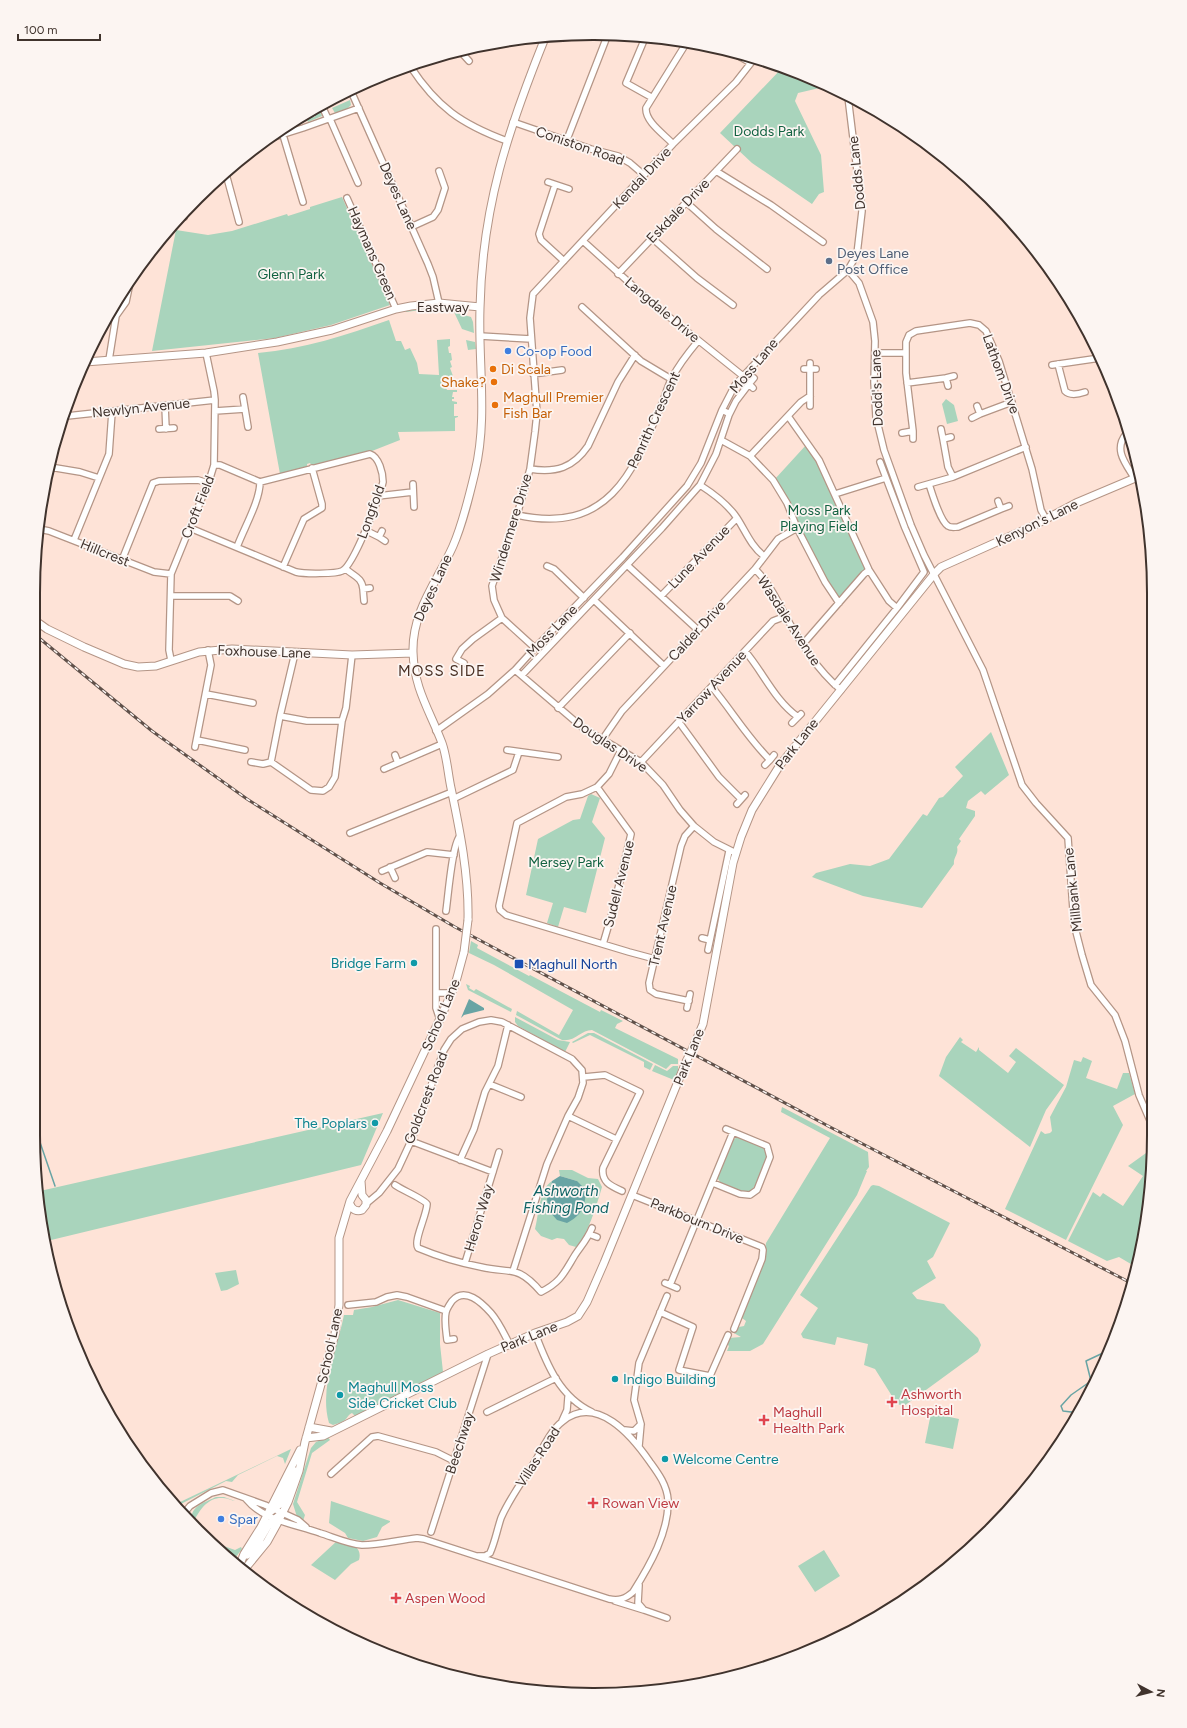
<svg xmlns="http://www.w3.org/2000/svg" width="1187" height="1728" viewBox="0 0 1187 1728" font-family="Figtree,sans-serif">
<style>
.green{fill:#a9d4bc}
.water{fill:#68a4a4}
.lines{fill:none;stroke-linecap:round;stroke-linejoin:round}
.stream{stroke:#68a4a4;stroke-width:1.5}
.minor-casing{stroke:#b49586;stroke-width:8}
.tertiary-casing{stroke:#b49586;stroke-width:9}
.minor{stroke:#fff;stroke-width:5.5}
.tertiary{stroke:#fff;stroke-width:7}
.rail-casing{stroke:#60514a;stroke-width:3}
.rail{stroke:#fcf5f2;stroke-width:1.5;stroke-dasharray:4.5;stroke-linecap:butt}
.tertiary-bridge-casing{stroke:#b49586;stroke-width:9;stroke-linecap:butt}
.tertiary-bridge{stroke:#fff;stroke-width:7}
.service-dot{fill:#5c6f8a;stroke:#fcf5f2;stroke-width:1.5}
.shop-dot{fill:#3f7fe0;stroke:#fcf5f2;stroke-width:1.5}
.food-dot{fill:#e8710a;stroke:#fcf5f2;stroke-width:1.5}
.culture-dot{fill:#0f9aa8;stroke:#fcf5f2;stroke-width:1.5}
.transit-dot{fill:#1a4fb4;stroke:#fcf5f2;stroke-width:1.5}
.health-dot{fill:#e0444e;stroke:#fcf5f2;stroke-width:1.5}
.labels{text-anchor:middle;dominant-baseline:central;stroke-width:3.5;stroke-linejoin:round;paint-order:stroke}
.park-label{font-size:14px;fill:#126241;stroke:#fcf5f2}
.street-label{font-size:14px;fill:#40332d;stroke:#fcf5f2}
.service-label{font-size:14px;fill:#4e5e75;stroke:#fcf5f2;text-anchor:start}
.shop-label{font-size:14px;fill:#366cbe;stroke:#fcf5f2;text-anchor:start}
.food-label{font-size:14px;fill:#c56008;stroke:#fcf5f2;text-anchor:start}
.culture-label{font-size:14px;fill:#0d838f;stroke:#fcf5f2;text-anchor:start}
.transit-label{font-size:14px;fill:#164399;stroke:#fcf5f2;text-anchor:start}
.health-label{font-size:14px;fill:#be3a42;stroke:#fcf5f2;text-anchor:start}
.neighbourhood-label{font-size:15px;letter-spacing:1px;fill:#4a3024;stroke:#fcf5f2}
.water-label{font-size:15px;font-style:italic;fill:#0f6465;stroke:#fcf5f2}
.rim{fill:none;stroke:#40332d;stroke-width:2}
</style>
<rect width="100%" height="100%" fill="#fee3d7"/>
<path class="green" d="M782,68L808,76L828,86L798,93L795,101L821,155L824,192L819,194L812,204L752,163L720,133Z
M350,100L351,105L347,109L335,113L332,108Z
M320,107L322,116L308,122L305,115H312L313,117H315V113L317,112L316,109Z
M342,197L390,305L331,325L275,338L152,351L176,230L208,235L232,231L287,214L288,216L310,209V207Z
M426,307L450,308L451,310L429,309L406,312L405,311Z
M454,312L471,317L473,322L474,333L462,329Z
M389,320L396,341H401L405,350L410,348L417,363L419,374L439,375L437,340L450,339V346L448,347L449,353H451L452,360L450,361L452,367L450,368L453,376H449V380L453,383V385H447L446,388L447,390H457V392H453L452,397H454V399H452V401L457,402V404H454V416H458V417L455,418V431L398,432L400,440L372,451L312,466L310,463L307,464V467L280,474L258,353C304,349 346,335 389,320Z
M466,340L475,342L476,349L468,350Z
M946,399L954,405L958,421L947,424L942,404Z
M807,444L819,460L868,569L839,601L826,581L775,479Z
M991,732L1009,775L985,795L981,791L968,801L966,808L975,811V816L959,839L961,841L957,847C959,854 953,858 954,864L922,908L863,896L812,877L816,873L835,868L850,864L870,866L889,859L923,814L927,816L939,798L943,797L963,776L955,767Z
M591,794L600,798L592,822L605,838L586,913L564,907L558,927L547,923L553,903L526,895L538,839L573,820L580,819L588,796Z
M471,941L478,945L477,948L529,976L530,975L600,1012L601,1010L623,1021L617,1024L615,1028L678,1059V1064H671L666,1069L592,1030C581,1030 575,1042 562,1040L516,1015L517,1011L559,1035L573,1010L494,965L469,953Z
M466,984L470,986L469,988L474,991L476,989L512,1009L511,1012L468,990Z
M515,1017L558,1040L570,1042L565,1052L518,1026L515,1022Z
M588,1033H594L653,1064L650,1070L644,1067V1062L590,1035L573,1043L572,1042Z
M960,1037L963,1040L961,1042L976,1052L979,1047V1050L1008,1073L1016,1062L1009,1056L1016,1048L1064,1085L1046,1110L1030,1147L939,1076L946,1057Z
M1083,1057L1092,1061L1086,1078L1117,1089L1123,1073H1129L1135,1094L1113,1106L1123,1125L1066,1240L1005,1209L1041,1131L1045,1134L1050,1133L1052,1131L1050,1117L1066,1087L1074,1060L1081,1062Z
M655,1065L667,1071L673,1066H678V1073L674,1080L652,1071Z
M782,1107L868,1152L869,1167L866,1171H867L857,1195L763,1344L750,1351H727L729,1346L726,1343L729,1338L741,1337L732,1332L733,1330L736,1331L739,1327L744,1326L746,1321L742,1318V1313L765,1253L766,1243L830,1138L781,1112Z
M383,1113L361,1165L47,1241L40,1191Z
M738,1137L761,1146L767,1152C767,1161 757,1190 748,1192C739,1192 723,1188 718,1179V1175L732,1140Z
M1153,1148L1143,1244L1136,1267L1119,1257L1107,1261L1068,1241L1093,1192L1100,1197L1103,1193L1123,1206L1143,1176L1128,1166Z
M559,1170H572L588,1178L598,1179L602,1187C597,1204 588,1235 576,1247L569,1245L564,1239L557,1238L552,1240L541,1236L535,1229C539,1214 539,1189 552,1181L547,1199L577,1181L560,1176Z
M873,1185L879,1186L950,1223L933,1257L927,1261L936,1278L912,1293L917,1299L944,1304L948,1309L978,1338L981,1345L978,1352L904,1406L897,1404L875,1369L864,1365L868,1344L837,1337L835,1345L803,1338L801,1334L818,1308L800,1295L871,1186Z
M236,1270L239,1284L227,1290L221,1291L215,1273Z
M398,1300L440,1313V1344L443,1372L355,1416L352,1413C348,1415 348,1417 345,1420C342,1422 337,1424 333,1425L329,1423C319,1388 337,1350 344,1315H353L354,1310L372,1307Z
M931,1413L959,1419L953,1449L925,1443Z
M328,1437L330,1440L312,1453L297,1502L305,1515L303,1521L297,1517L293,1504L311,1448L316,1442Z
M291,1449L285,1464L283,1458L277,1456L238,1475L232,1482L226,1481L179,1505L178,1503Z
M216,1497H224L235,1501C232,1501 228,1498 223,1498C209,1497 201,1508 195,1519H192C190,1506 206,1502 216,1497Z
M331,1501L390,1521V1522L382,1527L377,1537L363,1541L348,1538L345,1533L329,1523Z
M338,1540C349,1544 363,1545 359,1560L351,1564L335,1580L311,1565Z
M221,1545L235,1550L241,1547L242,1549L232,1562L226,1557V1554L220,1547Z
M824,1550L840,1576L815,1592L798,1566Z"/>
<path class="water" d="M469,999L484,1008V1010L464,1015L461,1018Z
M560,1176L577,1181L586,1190C585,1207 582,1215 567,1223L557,1220L549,1211L547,1199L552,1181Z"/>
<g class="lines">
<path class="stream" d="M33,1122L55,1186
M1122,1314L1123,1310
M1078,1411L1071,1412L1063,1411L1061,1406L1071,1395L1091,1381L1086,1361L1103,1353L1114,1341"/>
<defs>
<path id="minor" d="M645,38L626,83L651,97
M460,51L469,61
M735,54L751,63
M410,66C437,107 461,124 507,141
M351,91L428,264L433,277L439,303
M322,106L328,119
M330,119L358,183
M513,122L591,149L618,156L630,163L644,175
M283,135L303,202
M268,139L303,128L359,108
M566,142L608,34
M673,144C665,135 645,122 646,108L687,42
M716,171L771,205L823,242
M226,174L239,222
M548,182L569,189
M555,185L539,234L541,240L564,261
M347,198L396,309
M686,202L716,229L767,269
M183,213L184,217
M411,227L433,217L438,210L445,188L439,171
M652,238L697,278L733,305
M583,241L653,304L743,376
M848,270L859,283L873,322L875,341L874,382L876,417L884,450L911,525L924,555L983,670L1022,785L1036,803L1068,838L1074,924L1082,955L1091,985L1115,1015L1125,1041L1139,1095L1154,1130
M618,274L737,149
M582,307L641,361L671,379
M480,336L531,339
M875,353H906
M109,360L116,316L126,302L130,283
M810,363V406
M1058,364L1065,391C1070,396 1079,394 1085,392
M1052,365L1100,358
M804,369H816
M533,374L562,370
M907,383L946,378
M948,386L946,378L954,376
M753,388L749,384L754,378
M243,397L248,427
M165,406L166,429
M215,411L245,409
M980,414L1012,402
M729,415L736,401L749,384
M67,416L215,400
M788,416L819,460L869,570L889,601L897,608
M972,418L980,414L977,406
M159,429L174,428
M941,429L943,439L951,437
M913,431L906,373V342L909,335L916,331L970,323L979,325L986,331L999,361L1032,469L1041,510L1046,519
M902,433L913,431V439
M1126,434C1113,450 1126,464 1135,479
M943,439L948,467L953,477
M721,440L750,456L773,480L787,503L797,528L825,582L839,603
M750,456L801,402L810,396
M50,467L80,472L99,478
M530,469C556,473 573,468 588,446L618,382L635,355
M413,484L414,507
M929,484C932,493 940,521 948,526C951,528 954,527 958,527L1001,509
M700,485C714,494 728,504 737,518C746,532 751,546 764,556
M918,487L953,477L1026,447
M43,491L51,467
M835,494L886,478
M378,496L413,492
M998,501L1001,509L1009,506
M517,515C609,535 633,473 663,401C666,393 668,385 672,378C679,364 688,353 698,341
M190,528L296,572C304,574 336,574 342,571C354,565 380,496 383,482C383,473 379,457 370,454L260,482L220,465H214
M39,529L49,531L154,572L171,574
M365,530L379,537
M382,531L379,537L385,541
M74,540L109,454L112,412
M237,547C244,528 260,501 260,482
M122,560L153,483L159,481L198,480L208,483
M627,565L698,630
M547,566L554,569L584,598
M283,567L304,519L322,508V504L312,468
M346,569C353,576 362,577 363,589
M755,569C769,583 776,598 785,615C800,642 817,670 841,690
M171,596H230L238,601
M661,596L737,518
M594,600L664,666
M364,601L363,589L370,588
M803,644L864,574L869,570
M535,648L502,618L494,600L492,586L517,515L530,469L535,432L537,413L530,318L533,294L673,144L736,82L754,59
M745,651C763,672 775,701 798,717
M295,653L280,716L271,762L311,790L323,791L329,787L335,777L342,721L346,708L352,655
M171,660L169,650L171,574L210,478L214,465L215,400L214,391L206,353
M464,663L456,659L462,649L473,639L502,618
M515,670L583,728L641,762L663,785L680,810L694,826L714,842L736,853
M522,675L662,528L700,485L716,454L729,415L728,413L722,410
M835,685L897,608L924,572L905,528L880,462
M712,687C732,711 747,737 770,760L774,755
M206,694L253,703
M558,708L630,633
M280,716L307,721H342
M679,722L719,777L741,799
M792,723L801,714
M436,731L488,694L515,670L535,648L623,557L687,486L701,463L722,410L735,385L819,295L848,270L857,254L862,211L848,97
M197,740L245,750
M602,740L622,711L755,569L778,539L797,528
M195,747L211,665L208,650
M507,750L558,757
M621,750L609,774L597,787L582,794L566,797L517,823L499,906L500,910L506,915L629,952L655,959
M395,755L398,763
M251,762L263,764L271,762
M641,762L773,621L786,616
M765,765L770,760
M384,769L442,744
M597,787L631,834L613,910L603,944
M453,799L513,770L519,752
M737,804L745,795
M350,833L452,792
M390,867L395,878
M382,871L427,852L454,855
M446,911C448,898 452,844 460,836
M436,929V1008L440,1020
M702,938L710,940
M708,950L729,851
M437,993H452
M689,1001L656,994L650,990L649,983L681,846L685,836L694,826
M687,1008L690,994
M584,1077L605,1075L640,1092L603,1168C601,1182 611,1186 622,1191
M489,1084L521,1097
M568,1116L616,1139
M411,1141L493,1172
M460,1160L474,1129L485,1092L498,1066L508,1025
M713,1183L740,1194L750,1195L757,1190L770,1157L767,1146L726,1129
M395,1185C402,1190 424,1199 427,1204C427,1215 413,1241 418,1248C437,1256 460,1263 481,1267C511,1274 517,1264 541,1292C561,1282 564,1273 575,1255C581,1246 587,1240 592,1228
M632,1195L762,1247L763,1250L762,1259L734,1329
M367,1203L379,1193L398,1169L411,1141L444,1050L451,1039L462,1029L479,1022L491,1020L502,1022L572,1059L582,1070L583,1083L578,1098L568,1116L547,1164L513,1271
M589,1234L597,1237
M465,1263L499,1152
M665,1283L677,1288
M670,1285L733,1132
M348,1305L376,1302L387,1297L397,1295L407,1297L446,1311
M660,1312L693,1327L679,1370L710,1376L728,1335
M535,1333C547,1365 560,1397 592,1412
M454,1339L447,1340C446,1331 444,1320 446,1312C447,1308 450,1304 452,1301C465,1286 482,1303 491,1313C499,1322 504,1334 510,1345
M487,1412L556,1378
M562,1421L567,1410L568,1397
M641,1424L634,1400L639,1363L667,1296
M625,1430L634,1431L641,1424L639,1446
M331,1474L372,1437L378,1436L436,1452L454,1461
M246,1499C264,1521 295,1524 320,1533C333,1537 348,1544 362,1545C380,1545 399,1540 417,1538L424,1539L609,1599C619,1601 625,1599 633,1592C650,1565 669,1532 668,1500C667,1485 658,1473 650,1462C632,1436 597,1394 563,1421C551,1430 544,1446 537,1458C525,1478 510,1497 501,1518C497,1530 495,1542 490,1553L485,1556H478
M185,1512L190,1506L211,1493L223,1490L265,1505L298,1520L306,1527
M431,1532L488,1354
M615,1601L644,1610L638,1603L639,1585
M644,1610L667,1618"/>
<path id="tertiary" d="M85,362L206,353L277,342L332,330L396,309L411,306L439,303L480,307
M33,619L47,629L84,647L124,664L138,667L156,666L199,652L232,649L352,655L413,653
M468,920C469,876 460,831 451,788C448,774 447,757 442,743C430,711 414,689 413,652C412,611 437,582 453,546C463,523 469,497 475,472C488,418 478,363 480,308C482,207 508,130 545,38
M695,1043L703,1024L733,863L741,837L752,810L780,765L935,573L941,567L1033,526L1076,503L1140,476
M350,1204C352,1210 357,1212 362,1210L366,1205V1200L362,1195L361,1181
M309,1427L331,1431
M306,1438L323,1436L488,1354L535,1333L567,1322L578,1316L587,1302L604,1263L686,1062
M270,1512L281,1503L295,1471
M247,1555L255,1548L269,1524L281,1514
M239,1567L244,1554L261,1527L300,1450
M244,1570L267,1542L277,1524L288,1502L299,1471L305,1442L335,1334L339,1305V1238L350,1201L387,1131L444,1010L455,985L464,952"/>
</defs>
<use href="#minor" class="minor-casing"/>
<use href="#tertiary" class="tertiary-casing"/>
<use href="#minor" class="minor"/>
<use href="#tertiary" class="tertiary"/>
<defs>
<path id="rail" d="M33,633L152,731L247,799L380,883L455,927L830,1127L1131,1283"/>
</defs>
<use href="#rail" class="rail-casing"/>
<use href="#rail" class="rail"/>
<defs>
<path id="tertiary-bridge" d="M464,952L468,920
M686,1062L695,1043"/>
</defs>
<use href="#tertiary-bridge" class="tertiary-bridge-casing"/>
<use href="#tertiary-bridge" class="tertiary-bridge"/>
</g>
<circle class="service-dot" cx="829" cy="261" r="4"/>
<g class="shop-dot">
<circle cx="508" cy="351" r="4"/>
<circle cx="221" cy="1519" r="4"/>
</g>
<g class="food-dot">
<circle cx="493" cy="369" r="4"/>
<circle cx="494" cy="382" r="4"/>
<circle cx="495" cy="405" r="4"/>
</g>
<g class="culture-dot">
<circle cx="414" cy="963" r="4"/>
<circle cx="375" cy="1123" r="4"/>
<circle cx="615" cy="1379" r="4"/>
<circle cx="340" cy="1395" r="4"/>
<circle cx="665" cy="1459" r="4"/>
</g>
<rect class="transit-dot" x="514" y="959" width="10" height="10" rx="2"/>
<g class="health-dot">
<path d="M890 1396h4v4h4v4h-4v4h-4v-4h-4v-4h4z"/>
<path d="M762 1414h4v4h4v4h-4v4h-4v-4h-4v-4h4z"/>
<path d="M591 1497h4v4h4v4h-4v4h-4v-4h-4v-4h4z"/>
<path d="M394 1592h4v4h4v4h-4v4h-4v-4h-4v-4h4z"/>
</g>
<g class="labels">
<g class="park-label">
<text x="769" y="131">Dodds Park</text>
<text x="291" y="274">Glenn Park</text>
<text x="819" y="510">Moss Park<tspan x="819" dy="16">Playing Field</tspan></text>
<text x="566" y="862">Mersey Park</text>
</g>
<g class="street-label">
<text transform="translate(580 146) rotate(19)">Coniston Road</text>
<text transform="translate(857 173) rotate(-96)">Dodds Lane</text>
<text transform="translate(642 178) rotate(-47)">Kendal Drive</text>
<text transform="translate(398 196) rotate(66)">Deyes Lane</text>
<text transform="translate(678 211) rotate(-46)">Eskdale Drive</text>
<text transform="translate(372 253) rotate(66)">Haymans Green</text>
<text x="443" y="307">Eastway</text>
<text transform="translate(662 310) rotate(40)">Langdale Drive</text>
<text transform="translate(754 366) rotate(-50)">Moss Lane</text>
<text transform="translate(1001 374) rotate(70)">Lathom Drive</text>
<text transform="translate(877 388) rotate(-92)">Dodd's Lane</text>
<text transform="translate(141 408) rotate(-6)">Newlyn Avenue</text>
<text transform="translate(654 420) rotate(-65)">Penrith Crescent</text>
<text transform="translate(198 507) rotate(-68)">Croft Field</text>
<text transform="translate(371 512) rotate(-70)">Longfold</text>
<text transform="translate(1037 523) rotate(-26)">Kenyon's Lane</text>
<text transform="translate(511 528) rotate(-73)">Windermere Drive</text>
<text transform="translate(105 553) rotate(22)">Hillcrest</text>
<text transform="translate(699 557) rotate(-46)">Lune Avenue</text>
<text transform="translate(433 588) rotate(-65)">Deyes Lane</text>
<text transform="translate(789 621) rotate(57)">Wasdale Avenue</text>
<text transform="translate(552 631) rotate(-46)">Moss Lane</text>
<text transform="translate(697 631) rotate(-47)">Calder Drive</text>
<text transform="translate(264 652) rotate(2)">Foxhouse Lane</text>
<text transform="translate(712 687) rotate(-47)">Yarrow Avenue</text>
<text transform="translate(797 744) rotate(-52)">Park Lane</text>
<text transform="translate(610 745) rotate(34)">Douglas Drive</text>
<text transform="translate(619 884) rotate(-76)">Sudell Avenue</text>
<text transform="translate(1073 890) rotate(-96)">Millbank Lane</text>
<text transform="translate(663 926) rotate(-77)">Trent Avenue</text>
<text transform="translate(441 1015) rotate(-67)">School Lane</text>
<text transform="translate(689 1057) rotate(-68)">Park Lane</text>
<text transform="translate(426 1098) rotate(-69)">Goldcrest Road</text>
<text transform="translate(479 1218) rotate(-73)">Heron Way</text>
<text transform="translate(697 1221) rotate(22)">Parkbourn Drive</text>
<text transform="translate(529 1337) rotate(-22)">Park Lane</text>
<text transform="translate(330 1346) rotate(-78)">School Lane</text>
<text transform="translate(460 1443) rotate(-72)">Beechway</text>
<text transform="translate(538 1457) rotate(-57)">Villas Road</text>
</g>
<g class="service-label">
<text x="837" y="253">Deyes Lane<tspan x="837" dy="16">Post Office</tspan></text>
</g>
<g class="shop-label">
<text x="516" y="351">Co-op Food</text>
<text x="229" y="1519">Spar</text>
</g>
<g class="food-label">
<text x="501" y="369">Di Scala</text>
<text x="486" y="382" text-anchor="end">Shake?</text>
<text x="503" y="397">Maghull Premier<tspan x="503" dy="16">Fish Bar</tspan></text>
</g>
<g class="culture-label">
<text x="406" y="963" text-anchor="end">Bridge Farm</text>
<text x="367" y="1123" text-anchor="end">The Poplars</text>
<text x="623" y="1379">Indigo Building</text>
<text x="348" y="1387">Maghull Moss<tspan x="348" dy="16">Side Cricket Club</tspan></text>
<text x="673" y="1459">Welcome Centre</text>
</g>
<g class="transit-label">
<text x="528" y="964">Maghull North</text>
</g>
<g class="health-label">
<text x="901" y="1394">Ashworth<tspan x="901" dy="16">Hospital</tspan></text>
<text x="773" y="1412">Maghull<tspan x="773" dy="16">Health Park</tspan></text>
<text x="602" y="1503">Rowan View</text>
<text x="405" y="1598">Aspen Wood</text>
</g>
<g class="neighbourhood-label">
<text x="442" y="671">MOSS SIDE</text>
</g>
<g class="water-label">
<text x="566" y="1191">Ashworth<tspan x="566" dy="17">Fishing Pond</tspan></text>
</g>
</g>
<path d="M0 0H1187V1728H0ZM593 40H594A553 553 0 0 1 1147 593V1135A553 553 0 0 1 594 1688H593A553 553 0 0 1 40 1135V593A553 553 0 0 1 593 40Z" fill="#fcf5f2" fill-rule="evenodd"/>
<path class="rim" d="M593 40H594A553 553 0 0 1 1147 593V1135A553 553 0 0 1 594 1688H593A553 553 0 0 1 40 1135V593A553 553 0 0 1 593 40Z"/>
<g transform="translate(1151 1692) rotate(97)" stroke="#fcf5f2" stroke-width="3" paint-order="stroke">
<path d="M0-3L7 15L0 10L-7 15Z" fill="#40332d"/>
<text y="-6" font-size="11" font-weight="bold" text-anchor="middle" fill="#40332d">N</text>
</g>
<path d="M18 34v6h82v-6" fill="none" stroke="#40332d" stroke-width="2"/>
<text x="24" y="34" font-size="12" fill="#40332d" stroke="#fcf5f2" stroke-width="3" paint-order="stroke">100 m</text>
</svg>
